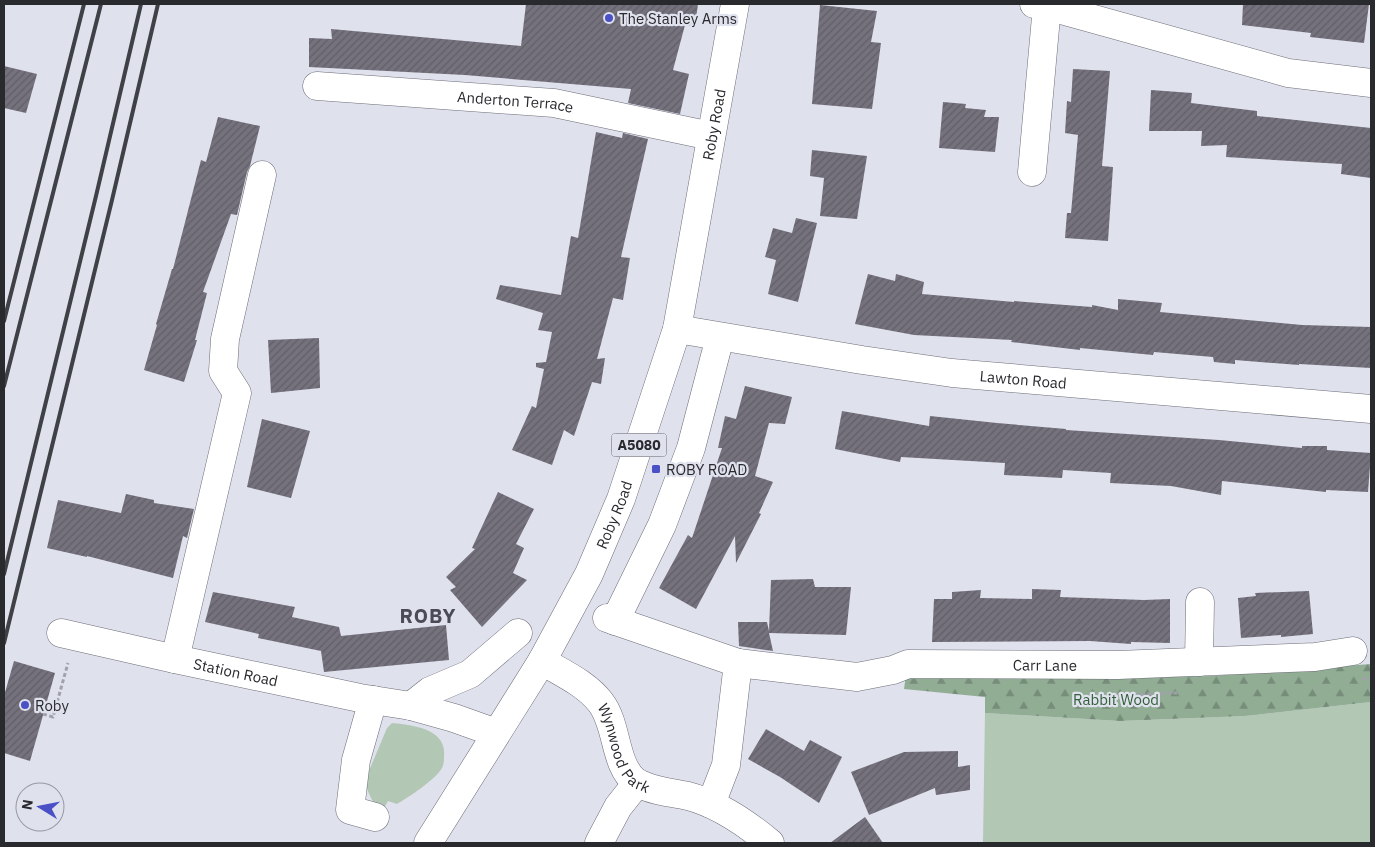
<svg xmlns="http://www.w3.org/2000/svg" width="1375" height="847" viewBox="0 0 1375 847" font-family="'IBM Plex Sans',sans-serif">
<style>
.grass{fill:#b3c7b5}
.forest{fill:url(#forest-firs)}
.building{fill:url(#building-hatch)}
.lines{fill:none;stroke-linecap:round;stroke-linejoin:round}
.street-casing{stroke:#6c6d78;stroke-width:29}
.primary-casing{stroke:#6c6d78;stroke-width:29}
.path{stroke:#a0a1aa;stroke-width:3;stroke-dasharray:4 2.5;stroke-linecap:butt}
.street{stroke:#fff;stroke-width:28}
.primary{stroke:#fff;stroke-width:28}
.rail{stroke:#404146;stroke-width:4}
.poi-dot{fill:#4a50c6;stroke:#dfe1ed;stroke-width:2}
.labels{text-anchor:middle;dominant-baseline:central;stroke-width:4.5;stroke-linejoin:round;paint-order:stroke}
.shield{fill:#dfe1ed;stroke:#606167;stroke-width:1}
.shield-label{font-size:14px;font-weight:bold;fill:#292a2e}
.poi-label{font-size:15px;fill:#292a2e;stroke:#dfe1ed;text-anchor:start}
.street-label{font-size:15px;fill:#292a2e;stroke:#dfe1ed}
.park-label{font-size:15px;fill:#325f39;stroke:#dfe1ed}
.district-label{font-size:20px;font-weight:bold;letter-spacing:1px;fill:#4a4b55;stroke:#dfe1ed}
</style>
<defs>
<pattern id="forest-firs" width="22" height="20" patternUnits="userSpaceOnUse" patternTransform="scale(1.25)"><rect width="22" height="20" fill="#91ad94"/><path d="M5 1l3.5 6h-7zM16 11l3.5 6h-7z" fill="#768d79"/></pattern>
<pattern id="building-hatch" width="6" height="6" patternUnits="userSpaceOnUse" patternTransform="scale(1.25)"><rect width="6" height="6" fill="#75727d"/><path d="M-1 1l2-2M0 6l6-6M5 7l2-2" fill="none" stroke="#605e67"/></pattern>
</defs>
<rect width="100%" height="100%" fill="#dfe1ed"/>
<path class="grass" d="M1371,702V843H983L985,713L1120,721L1245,716Z
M392,723C413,725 447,729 444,756C444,760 444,764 442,768C435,780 409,797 397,804L388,801L384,808L374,803L371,798L367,789L366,778L387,728Z"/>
<path class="forest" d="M1371,664V702L1245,716L1120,721L985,713V697L904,689L906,675L1130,677L1212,676Z"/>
<path class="building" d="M526,4H698L695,26L685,25L673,70L689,74L680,114L628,103L631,89L465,75L309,67V38L332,39L331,29L521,46Z
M1243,4H1369L1364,43L1310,37L1311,33L1242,25Z
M820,5L877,11L871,42L881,43L872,109L812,104Z
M4,66L37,74L26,113L4,108Z
M1073,69L1110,71L1102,166L1113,167L1108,241L1065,238L1067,213H1071L1078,135L1065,133L1067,101L1071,102Z
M1151,90L1192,93L1191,103L1257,111V116L1371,128V178L1341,174L1342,164L1226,157L1227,145L1201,146L1202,131H1149Z
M943,102L966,104L965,108L986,110L984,117H999L995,152L939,148Z
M218,117L260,126L250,166L247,172L237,215L231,214L203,292L207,293L195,340H197L184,382L144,370L157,325L156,324L172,269H173L201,160L206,162Z
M596,132L622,138L623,133L648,139L621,257L630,258L623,300L613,298L597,359L605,358L601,384L592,382L574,436L564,430L552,465L512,450L532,406L536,408L544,369L536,367V363L546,362L552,332L538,330L543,313L496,299L500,285L561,295L571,236L578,238Z
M812,150L867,156L857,219L820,216L824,178L810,176Z
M796,218L817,223L798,302L768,294L776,260L765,257L773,228L792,233Z
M868,274L895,281L896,274L924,282L922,294L1014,302V301L1092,307V305L1118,310V299L1162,303L1160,312L1302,325L1371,327V368L1299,364V365L1235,360V364L1214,362L1213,357L1154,352L1153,355L1080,348V350L1011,342L1012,340L914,335L855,324Z
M319,338L320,388L271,393L268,340Z
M745,386L792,397L785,424L769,423L755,476L773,482L759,513L761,514L736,563L735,536L696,609L659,588L688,535L692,538L722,448H718L725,416L736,419Z
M842,411L929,426L930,416L997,423L1066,429V430L1219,440L1302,448V446H1327V450L1371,453L1368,492L1326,490V492L1222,481L1221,495L1171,486L1110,483L1111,473L1063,470L1062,478L1004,475L1005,463L901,457L900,462L835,449Z
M262,419L310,431L291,498L247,487Z
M498,492L534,509L516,544L524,548L513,573L527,580L482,627L450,590L456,587L446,577L475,549L472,548Z
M126,494L154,500V503L194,509L187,538L183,536L173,578L87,556V557L47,548L58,500L121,513Z
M813,579L815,587H851L846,635L769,633L773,651L739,646L738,622H767L769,631L771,580Z
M1032,589L1061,590L1060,597L1144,600L1170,599V643L1131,642V644L1090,641L932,642L934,599H952V592L981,590L980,598L1032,599Z
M1309,591L1313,634L1281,637V635L1241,638L1238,598L1256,596L1255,593Z
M213,592L295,607L292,617L339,627L341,636L446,625L449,660L324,672L321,651L258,638L259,634L205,622Z
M14,661L55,673L30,761L4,753V696Z
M766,729L804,751L810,740L842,757L819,803L780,777L748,759Z
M958,751V767L970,765V790L936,795L935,788L869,815L851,772L904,752Z
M865,817L883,843H830Z"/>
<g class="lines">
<defs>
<g id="street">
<path d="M1034,4L1047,6L1288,73L1371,83"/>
<path id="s1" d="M317,86L554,103L711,136"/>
<path d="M1032,172L1047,6"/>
<path id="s2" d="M677,329L862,360L952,373L1371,409"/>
<path id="s3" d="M607,618L738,663L857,677L893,670L908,664L1118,665L1315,657L1353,651"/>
<path d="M615,621L662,525L691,448L720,337"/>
<path id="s4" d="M61,633L175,659L360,698L411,706L454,718L496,733"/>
<path d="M175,659L237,393L223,371L225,339L262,175"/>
<path id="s5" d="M542,661C562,673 587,684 601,703C618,725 614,766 636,782C639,784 644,785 647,787C661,792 674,793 688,796C719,804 746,823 770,843"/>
<path d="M1199,662L1200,602"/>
<path d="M373,700L356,760L350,810L375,817"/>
<path d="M411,706L430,691L470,674L518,633"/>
<path d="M711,804L726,765L738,663"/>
<path d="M599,843L618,807L637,783"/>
</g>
<g id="primary">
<path id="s6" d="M428,843L542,661L589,574L621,499L677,329L735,4"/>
</g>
</defs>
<use href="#street" class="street-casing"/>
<use href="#primary" class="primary-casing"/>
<path class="path" d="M1362,679L1371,678
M1115,695L1177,693
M43,714L53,717L68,663"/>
<use href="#street" class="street"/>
<use href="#primary" class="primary"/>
<path class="rail" d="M4,321L84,4
M4,386L101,4
M4,574L96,196L141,4
M4,643L112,200L158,4"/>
</g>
<g class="poi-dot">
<circle cx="609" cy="18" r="5"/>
<rect x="651" y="464" width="10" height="10" rx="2.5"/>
<circle cx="25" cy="705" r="5"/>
</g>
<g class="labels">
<rect class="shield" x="611.5" y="433.5" width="55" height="23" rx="4"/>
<g class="shield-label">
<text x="639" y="445">A5080</text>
</g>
<g class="poi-label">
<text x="619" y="18">The Stanley Arms</text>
<text x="666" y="469">ROBY ROAD</text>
<text x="35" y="705">Roby</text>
</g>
<g class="street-label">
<text stroke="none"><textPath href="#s1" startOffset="199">Anderton Terrace</textPath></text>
<text stroke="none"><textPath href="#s6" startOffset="782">Roby Road</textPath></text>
<text stroke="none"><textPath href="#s2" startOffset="350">Lawton Road</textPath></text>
<text stroke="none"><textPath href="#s6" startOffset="378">Roby Road</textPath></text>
<text stroke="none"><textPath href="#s3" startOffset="448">Carr Lane</textPath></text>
<text stroke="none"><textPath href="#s4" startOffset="179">Station Road</textPath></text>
<text stroke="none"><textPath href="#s5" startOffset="125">Wynwood Park</textPath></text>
</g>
<g class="park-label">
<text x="1116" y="699">Rabbit Wood</text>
</g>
<g class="district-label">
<text x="428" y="615">ROBY</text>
</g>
</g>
<rect width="1375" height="847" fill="none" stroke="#292a2e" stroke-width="10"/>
<g transform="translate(40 807) rotate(280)"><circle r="24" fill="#dfe1ed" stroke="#9698a1"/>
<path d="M0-4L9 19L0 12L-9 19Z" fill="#4a50c6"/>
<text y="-8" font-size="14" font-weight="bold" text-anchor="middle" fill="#292a2e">N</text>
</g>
</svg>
